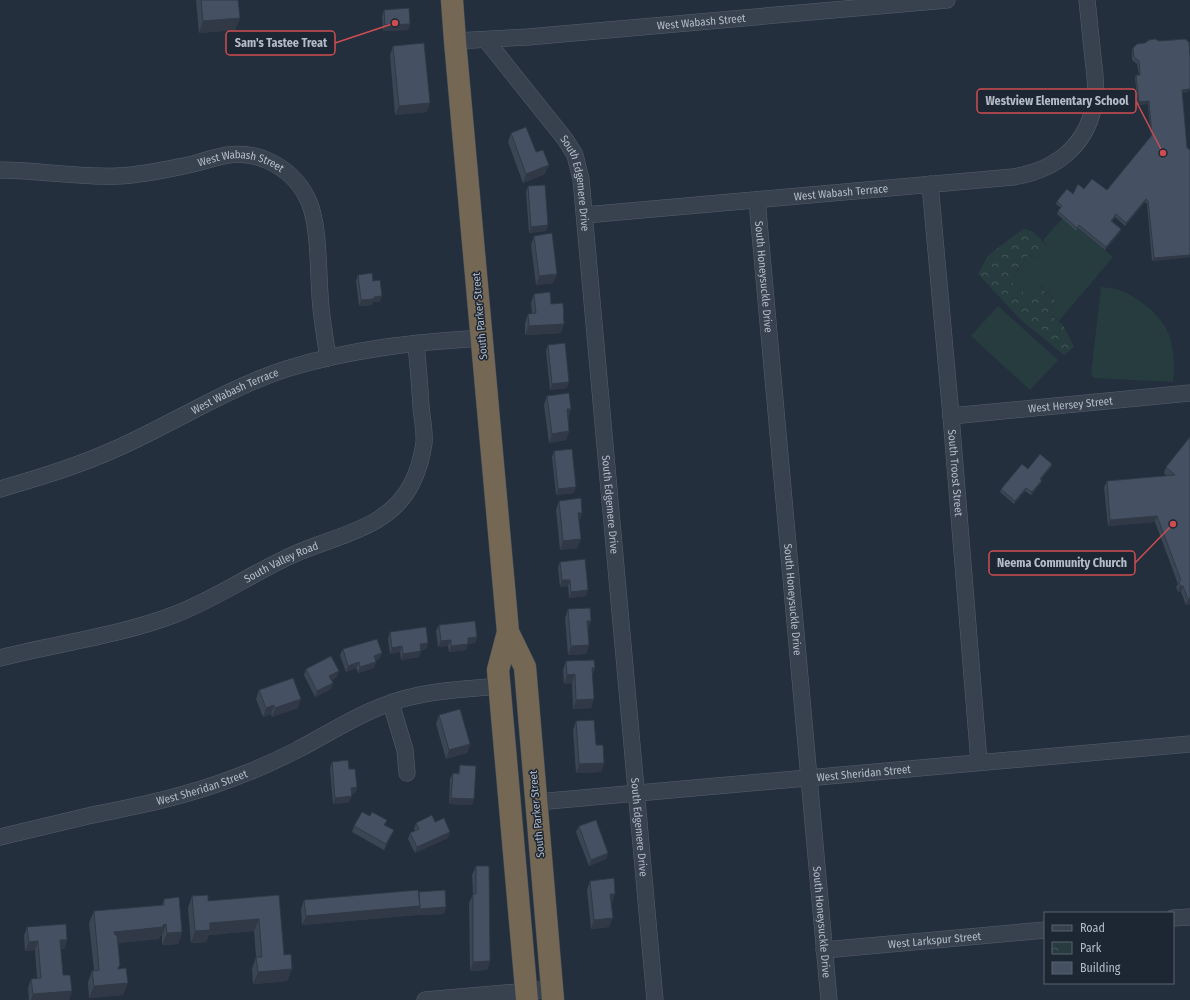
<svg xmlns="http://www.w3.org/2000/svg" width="1190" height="1000" viewBox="0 0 1190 1000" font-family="'Fira Sans Condensed',sans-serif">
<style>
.park{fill:url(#park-crowns)}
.garden{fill:#263c3f}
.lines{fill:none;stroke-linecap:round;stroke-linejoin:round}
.minor-casing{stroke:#565f6c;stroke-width:17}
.highway-casing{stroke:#434c59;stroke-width:23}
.minor{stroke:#38414e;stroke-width:16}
.highway{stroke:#746855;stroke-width:22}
.wall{fill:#3b4654}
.shaded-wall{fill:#303945}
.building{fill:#455162;stroke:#303945}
.labels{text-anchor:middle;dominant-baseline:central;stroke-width:3;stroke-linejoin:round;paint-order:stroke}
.street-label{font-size:11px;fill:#b4bcc9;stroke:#1d2633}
.leader{fill:none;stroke:#ce4d50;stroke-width:1.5}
.callout-dot{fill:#ce4d50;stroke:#1d2633;stroke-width:1.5}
.callout{fill:#1d2633;stroke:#ce4d50;stroke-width:1.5}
.callout-label{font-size:12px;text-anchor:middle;font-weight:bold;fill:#b4bcc9}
</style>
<defs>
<pattern id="park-crowns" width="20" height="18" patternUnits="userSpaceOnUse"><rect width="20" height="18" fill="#263c3f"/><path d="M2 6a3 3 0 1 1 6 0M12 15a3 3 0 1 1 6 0" fill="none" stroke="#435659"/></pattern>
</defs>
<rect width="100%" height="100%" fill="#242f3e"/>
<path class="park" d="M1023,229C1034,229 1040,239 1047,246L1035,260L1029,255L1018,269L1015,277L1039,286L1057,302L1048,313L1063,325L1074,347L1064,355L1021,320L978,274L986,259L991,253Z"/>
<path class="garden" d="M1062,219L1076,231L1078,228L1113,257L1059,321L1048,313L1057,302L1040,286L1029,297L1011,281L1015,277L1020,266L1029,255L1035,260L1047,246L1043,240Z
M1101,287C1106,288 1111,288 1116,289C1133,293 1158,313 1166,328C1174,344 1175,366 1173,382L1094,378L1091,374Z
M998,306L1058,360L1030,390L971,336Z"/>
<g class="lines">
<defs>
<g id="minor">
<path id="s1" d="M486,40L565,139L575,155L581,179L655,1000"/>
<path id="s2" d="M455,41L528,37L947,0"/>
<path id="s3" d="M0,170C39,170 79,178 118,176C143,175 168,169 193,164C204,161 216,157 228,155C262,150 296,171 309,202C319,225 318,268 320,295C321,316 325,337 328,358"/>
<path id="s4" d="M930,184L951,416L979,762"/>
<path id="s5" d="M757,200L829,1000"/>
<path id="s6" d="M585,215L1013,177C1057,170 1090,144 1095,97C1097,84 1094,70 1093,58C1091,38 1089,19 1087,0"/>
<path id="s7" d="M951,416L1190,393"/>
<path id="s8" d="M0,489C41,477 81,465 120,447C175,422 228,388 286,369C350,349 416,342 482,338"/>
<path id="s9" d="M0,658C59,643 119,636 176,614C218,598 255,571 297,553C338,535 390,528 412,483C418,471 422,457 424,443C425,431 422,418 421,407C420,386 418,365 416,344"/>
<path d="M391,703L405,750L407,773"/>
<path id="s10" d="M537,802L1190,744"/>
<path id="s11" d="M0,837C29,830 59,823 88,816C136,806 183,797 228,780C251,772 273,762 295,751C334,731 371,705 415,696C443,689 471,689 499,686"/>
<path d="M1173,918L1190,917"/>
<path id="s12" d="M824,950L1045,930"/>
<path d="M425,1000L552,989"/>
</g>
<path id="highway" d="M452,0L455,41L508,632L498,670L527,1000
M508,632L525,667L553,1000"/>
</defs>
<use href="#minor" class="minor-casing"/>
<use href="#highway" class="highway-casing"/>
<use href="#minor" class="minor"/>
<use href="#highway" class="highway"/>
</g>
<path class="wall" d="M196,0H238L240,18L235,30L199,33Z
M384,10L410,24L408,30L383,31L382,16Z
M393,46L427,112L395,115L390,55Z
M1133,48L1188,92L1182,93L1187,148L1190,150V257L1152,261L1147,204L1145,202L1125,226L1115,217L1112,221L1121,229L1120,232L1105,250L1078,228L1076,231L1057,214L1058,211L1061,208L1056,204L1057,201L1084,189L1107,190L1151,137L1148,104L1138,105L1135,78L1136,75H1139L1137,64L1132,60V51Z
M511,133L536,152L545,174L523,183L508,142Z
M528,186L546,231L529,233L526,192Z
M534,236L557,274L553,283L536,285L531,245Z
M358,275L373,281L380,302H373L372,305L359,306L356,281Z
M534,294L551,304L561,333L525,335V323L528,314H532L531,303Z
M548,345L567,388L550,390L546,351Z
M547,396L571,409L568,418L569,431L566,440L549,443L544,405Z
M1190,437V604L1186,605L1181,592H1178L1176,587L1178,584L1155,522L1108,526L1104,487L1107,481L1167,476L1164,473L1166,467Z
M554,451L574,493L556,495L552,457Z
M1052,464L1051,467L1041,479V483L1031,495L1025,491L1014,504L1000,492L1001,489L1028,469Z
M559,501L582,513L579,522L581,539L577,548L560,550L556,510Z
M560,562L586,596L569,598L568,586L560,587L558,568Z
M568,609L588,630L589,645L586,654L568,655L565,618Z
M439,625L477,637L475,643L468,644L466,650L449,652L448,646L438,647L436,631Z
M390,632L428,643L426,649L421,650L419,657L401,660L400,652L390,654L388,639Z
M343,649L382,653L379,659L375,661L376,662L374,668L358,673L356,668L346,672L340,655Z
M566,661L592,676L591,708L573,709L572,683L564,684L563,670Z
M306,669L337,677L332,680L333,683L331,689L315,697L304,675Z
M259,690L298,708L272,717L271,714L263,717L256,699Z
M439,715L470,744L467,753L446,759L436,724Z
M576,721L604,763L601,772L576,773L573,730Z
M332,762L349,769L357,787L355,793L351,794L352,796L349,802L333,804L330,768Z
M460,765L472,805L449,804L450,779L453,773L458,774Z
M370,816L387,820L385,825L394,830L384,850L352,832L354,826Z
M435,822L448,838L415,853L408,839L410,833L415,831L414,829L416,823Z
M579,826L608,853L606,859L589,866L576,832Z
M476,866L490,961L487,970L470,971L469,903L473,894L472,875Z
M590,881L612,903H611L609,927L591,929L587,890Z
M419,892L446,907L444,914L417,915V913V915L302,925L301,909L304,900Z
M279,895L284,955L292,969L287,981L253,984L252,969L256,957L254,931L209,935L206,942L191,943L188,908L192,896L208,901Z
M164,899L182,932L178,944L162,945V936H160L159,939L118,943L119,969L123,995L89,998L88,982L92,971L94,970L89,923L94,911L162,905Z
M27,927L67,940L64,949H61L63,975L72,991L69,1000H29L28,988L31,979L37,978L35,950L25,951L24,936Z"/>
<path class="shaded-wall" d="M240,18L235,30L199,33L203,21Z
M410,24L408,30L383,31L385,25Z
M1190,88V90L1188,92L1181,93L1182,90Z
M1149,101L1148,104L1138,105L1139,102Z
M430,103L427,112L395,115L399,106Z
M549,165L545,174L523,183L526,174Z
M1146,199L1145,202L1125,226L1126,223Z
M548,225L546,231L529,233L531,227Z
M1121,229L1120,232L1105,250L1106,247Z
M1190,255V257L1152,261L1154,258Z
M557,274L553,283L536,285L539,276Z
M382,296L380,302H373L372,305L359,306L361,300L374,297Z
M564,324L561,333L525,335L529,326Z
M569,382L567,388L550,390L552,384Z
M567,409H571L568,418Z
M569,431L566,440L549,443L552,434Z
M1052,464L1051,467L1039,482L1040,479Z
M1042,480L1041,483L1031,495L1032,492Z
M576,487L574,493L556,495L558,489Z
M1026,488L1025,491L1014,504L1015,501Z
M578,513H582L579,522Z
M1157,516L1155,522L1108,526L1110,520Z
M581,539L577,548L560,550L563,541Z
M562,580H570L568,586L560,587Z
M1180,586H1183L1181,592H1178Z
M588,590L586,596L569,598L571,592Z
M1188,599H1190V604L1186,605Z
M587,621H591L588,630Z
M477,637L475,643L466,644L468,638Z
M451,640L448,646L438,647L441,641Z
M428,643L426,649L418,650L420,644Z
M468,644L466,650L449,652L451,646Z
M589,645L586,654L568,655L571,646Z
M402,646L400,652L390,654L392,648Z
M421,651L419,657L401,660L403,654Z
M382,653L379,659L372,662L374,656Z
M359,662L356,668L346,672L348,666Z
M376,662L374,668L358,673L360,667Z
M592,668H595L592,677Z
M339,671L337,677L327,682L329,676Z
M575,674L572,683L564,684L567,675Z
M333,683L331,689L315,697L317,691Z
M301,699L298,708L272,717L275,708Z
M594,699L591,708L573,709L576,700Z
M274,705L271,714L263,717L266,708Z
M470,744L467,753L446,759L449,750Z
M604,763L601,772L576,773L579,764Z
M357,787L355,793L349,794L351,788Z
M352,796L349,802L333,804L335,798Z
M451,798L474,799L472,805L449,804Z
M394,830L384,850L386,844Z
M450,832L448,838L415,853L417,847Z
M608,853L606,859L589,866L591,860Z
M610,894H615L612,903H607Z
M420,906L417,915L302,925L306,916Z
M446,907L444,914L417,915L420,909Z
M613,918L609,927L591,929L594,920Z
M259,919L254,931L209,935L206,942L191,943L195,931L210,923Z
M166,924L162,936H160L159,939L110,944L114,932Z
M182,932L178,944L162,945L167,933Z
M60,940H67L64,949H57Z
M38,941L35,950L25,951L29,942Z
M490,961L487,970L470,971L473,962Z
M292,969L287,981L253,984L258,972Z
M128,983L123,995L89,998L94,986Z
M72,991L69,1000H31L33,994Z"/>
<path class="building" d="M201,0H238L240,18L203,21Z
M409,8L410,24L385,25L384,10Z
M1155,39L1159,41L1185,39L1189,42L1190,55V89L1182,90L1187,148L1190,150V255L1154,258L1148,201L1146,199L1126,223L1116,214L1111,221L1121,229L1106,247L1079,225L1077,228L1058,211L1062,206L1057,201L1067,189L1073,194L1078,184L1084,189L1092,179L1107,190L1152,135L1149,101L1139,102L1136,75H1140L1139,61L1134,57L1133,48L1137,44L1145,43L1149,40Z
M424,43L430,103L399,106L393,46Z
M526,127L536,152L543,150L549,165L526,174L511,133Z
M545,185L548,225L531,227L528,186Z
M552,233L557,274L539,276L534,236Z
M372,273L373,281L380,280L382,296L374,297V299L361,300L358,275Z
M550,292L551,304L563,303L564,324L529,326L528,314L536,313L534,294Z
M565,343L569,382L552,384L548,345Z
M569,393L571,409H567L569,431L552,434L547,396Z
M1190,437V599H1188L1183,586H1180L1179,581L1181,580L1157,516L1110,520L1107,481L1175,475L1166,467Z
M572,449L576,487L558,489L554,451Z
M1040,454L1052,464L1040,479L1042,480L1032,492L1026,488L1015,501L1001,489L1022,464L1028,469Z
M581,498L582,513H578L581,539L563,541L559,501Z
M585,559L588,590L571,592L570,580H562L560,562Z
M590,608L591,621H587L589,645L571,646L568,609Z
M475,621L477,637L468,638V644L451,646V640L441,641L439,625Z
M426,627L428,643L420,644L421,651L403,654L402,646L392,648L390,632Z
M377,639L382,653L374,656L376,662L360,667L359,662L348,666L343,649Z
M331,656L339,671L329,676L333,683L317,691L306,669Z
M594,660L595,668H592L594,699L576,700L575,674L567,675L566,661Z
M293,678L301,699L275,708L274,705L266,708L259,690Z
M460,709L470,744L449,750L439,715Z
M594,720L596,745H603L604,763L579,764L576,721Z
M348,760L349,769H355L357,787L351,788L352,796L335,798L332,762Z
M460,765L476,766L474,799L451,798L453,773L459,774Z
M362,812L370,816L372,812L387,820L384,825L394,830L386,844L354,826Z
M432,815L435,822L444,818L450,832L417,847L410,833L419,829L416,823Z
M596,820L608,853L591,860L579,826Z
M476,866H489L490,961L473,962V894H476Z
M614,878L615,894H610L613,918L594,920L590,881Z
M418,890L420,906L306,916L304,900Z
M445,890L446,907L420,909L419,892Z
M208,895V901L279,895L284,955L291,954L292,969L258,972L256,957H262L259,919L210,923V930L195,931L192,896Z
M179,897L182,932L167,933L166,924L163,925V927L114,932L115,935H117L120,966L118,967V969L126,968L128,983L94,986L92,971L99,970L94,911L164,905V899Z
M66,924L67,940H60L63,975H70L72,991L33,994L31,979L41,978L38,941L29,942L27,927Z"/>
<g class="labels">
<g class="street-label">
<text stroke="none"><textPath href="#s2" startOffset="247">West Wabash Street</textPath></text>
<text stroke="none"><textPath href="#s3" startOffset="244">West Wabash Street</textPath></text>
<text stroke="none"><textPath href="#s1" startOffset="173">South Edgemere Drive</textPath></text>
<text stroke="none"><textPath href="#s6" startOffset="257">West Wabash Terrace</textPath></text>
<text stroke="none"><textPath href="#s5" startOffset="77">South Honeysuckle Drive</textPath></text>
<text transform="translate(480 316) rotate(-95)">South Parker Street</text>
<text stroke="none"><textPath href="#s8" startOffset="255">West Wabash Terrace</textPath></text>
<text stroke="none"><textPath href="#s7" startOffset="120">West Hersey Street</textPath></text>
<text stroke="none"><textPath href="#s4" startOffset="290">South Troost Street</textPath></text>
<text stroke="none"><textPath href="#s1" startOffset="497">South Edgemere Drive</textPath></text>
<text stroke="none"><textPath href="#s9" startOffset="299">South Valley Road</textPath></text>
<text stroke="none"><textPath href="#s5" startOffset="401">South Honeysuckle Drive</textPath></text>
<text stroke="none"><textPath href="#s10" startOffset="328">West Sheridan Street</textPath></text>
<text stroke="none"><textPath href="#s11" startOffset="208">West Sheridan Street</textPath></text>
<text transform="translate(537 814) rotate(-95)">South Parker Street</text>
<text stroke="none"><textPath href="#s1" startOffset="821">South Edgemere Drive</textPath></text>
<text stroke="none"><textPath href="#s5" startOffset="725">South Honeysuckle Drive</textPath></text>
<text stroke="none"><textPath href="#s12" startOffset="111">West Larkspur Street</textPath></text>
</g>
</g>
<path class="leader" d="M395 23L335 43M1163 153L1136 101M1173 524L1135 563"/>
<g class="callout-dot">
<circle cx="395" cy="23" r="4"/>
<circle cx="1163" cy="153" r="4"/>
<circle cx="1173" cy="524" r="4"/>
</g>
<g class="callout">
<rect x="226" y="31" width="109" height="24" rx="4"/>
<rect x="977" y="89" width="159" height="24" rx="4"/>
<rect x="989" y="551" width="146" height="24" rx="4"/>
</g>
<g class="callout-label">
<text x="281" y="47">Sam's Tastee Treat</text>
<text x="1057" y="105">Westview Elementary School</text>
<text x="1062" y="567">Neema Community Church</text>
</g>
<rect x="1044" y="912" width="130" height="72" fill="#1d2633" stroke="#59626f"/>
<rect x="1052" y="925" width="20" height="6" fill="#38414e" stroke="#59626f"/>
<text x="1080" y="932" font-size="12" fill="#b4bcc9">Road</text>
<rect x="1052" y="942" width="20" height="12" fill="url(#park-crowns)" stroke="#59626f"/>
<text x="1080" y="952" font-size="12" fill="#b4bcc9">Park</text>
<rect x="1052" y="962" width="20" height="12" fill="#455162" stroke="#59626f"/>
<text x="1080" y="972" font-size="12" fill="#b4bcc9">Building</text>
</svg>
